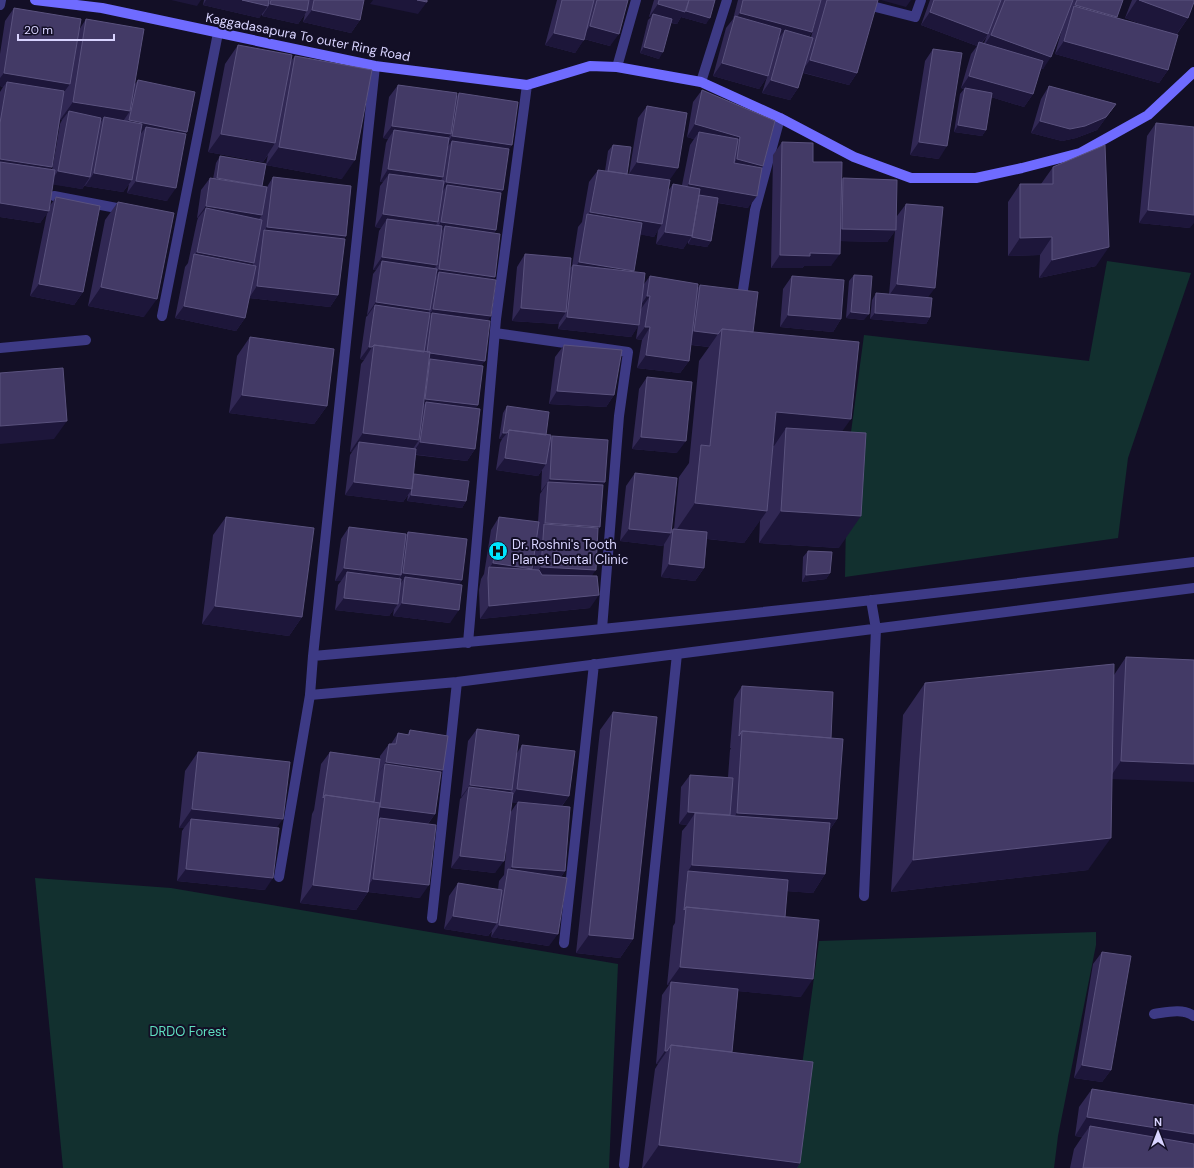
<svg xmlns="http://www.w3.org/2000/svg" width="1194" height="1168" viewBox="0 0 1194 1168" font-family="'DM Sans',sans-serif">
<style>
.green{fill:#12302f}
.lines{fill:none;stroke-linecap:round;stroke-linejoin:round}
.lane{stroke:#3d3a85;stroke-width:10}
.street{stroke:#3d3a85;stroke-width:10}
.secondary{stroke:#6f6bff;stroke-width:10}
.wall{fill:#312854;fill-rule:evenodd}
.shaded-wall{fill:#1d163a}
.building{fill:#433a66;stroke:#5a527e}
.labels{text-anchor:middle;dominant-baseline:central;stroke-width:4;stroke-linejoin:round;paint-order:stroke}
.street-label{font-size:13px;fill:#d9d4ff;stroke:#130f26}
.poi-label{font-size:13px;fill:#d9d4ff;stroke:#130f26;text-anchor:start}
.park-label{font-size:13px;fill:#5fe0c0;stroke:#130f26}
</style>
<rect width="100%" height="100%" fill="#130f26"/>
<path class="green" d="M1107,261L1191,273L1128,458L1118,538L845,577L847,462L864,335L1089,361Z
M35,878L171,888L618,964L609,1168H63Z
M1096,932V945L1058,1136L1054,1168H788L819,941Z"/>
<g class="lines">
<path class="lane" d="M0,348L86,340
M279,877L310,695
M864,896L876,629
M1154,1014C1168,1012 1182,1008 1194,1016"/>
<path class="street" d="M848,0L915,17L921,0
M0,5L1,0
M375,66L313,656L310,695L457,682L1194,588
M617,67L636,0
M701,82L727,0
M54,196L127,210
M743,290L755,210L780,118
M162,316L218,33
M495,333L628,352L619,416L602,629
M871,600L876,629
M468,643L496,319L527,85
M313,656C607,631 901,598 1194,562
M432,918L457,682
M564,943L594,664
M624,1165L677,654"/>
<path class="secondary" d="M35,0L102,8L375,66L527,85L590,66L617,67L701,82L780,118L854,157L911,178H976L1022,168L1080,153L1148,115L1194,72"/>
</g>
<path class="wall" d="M204,0H364L360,20L351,33L303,22L305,14L298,24L262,16V14L259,18L203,5Z
M557,0H628L610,46L584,39L575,53L545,45Z
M654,0H715L706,24L681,17L677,24L671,23L659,59L640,53L648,20L651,17H649Z
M738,0H821L812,32L809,37H811L821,0H876L857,73L849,85L803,73L798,88L790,100L762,93L767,77L759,89L713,76L726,28L733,19Z
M930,0H1123L1117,18L1147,26L1125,18L1132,0H1194L1188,18L1177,34L1168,70L1159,83L1055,54L1062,29L1043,69L1040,68L1033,94L1024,107L991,97L986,130L982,136L954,132L960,94L964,89L961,88L971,54L977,46L921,25ZM987,36L984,43H982Z
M14,8L79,30L86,19L134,85L138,80L187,132L185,134L167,201L127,193L129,184L123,192L85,186L86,184L82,189L53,184L49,207L56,197L83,292L74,305L30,296L47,213L40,223L0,217V92L3,87L0,86V54L5,21ZM60,120H62L60,124L52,170H50L52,167Z
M238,45L290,62L295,56L342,179L266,165L262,186L267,187L273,177L346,236L343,239L338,295L330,307L249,298L245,318L236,331L175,318L185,267L188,263L197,221L198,218H197L201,190L210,178L213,179L216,163L220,156L266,164L268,155L263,162L208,152L225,64Z
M933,49L939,159L910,155L925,61Z
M398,85L457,96L459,93L512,145L508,150L503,190L501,193L496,230L494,233L493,279L488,320L485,361L481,365L478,405L475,409V449L467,461L416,455L413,475L414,474L466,501L462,508L407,501L408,495L403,502L345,495L350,455L352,452H350L361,364L364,360L360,359L366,317L368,315H367L373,274L376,270H373L379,231L381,228L375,227L380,186L383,182H380L386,143L388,139L383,138L389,97Z
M1049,86L1116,104L1097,130L1076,138L1062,141L1031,133L1041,99Z
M702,90L775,121L763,166L762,168L748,208L718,203L711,241L707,247L688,244V241L683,249L656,244L658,230L654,237L640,234L634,271L633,272L644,284L650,276L697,289L700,285L753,332L842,431L839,548L759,543L760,520L744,543L707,539L704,568L695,581L661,577L664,544L663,546L620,541L626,486L635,473L672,531L673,529H674L679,477L689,463L699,361L709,347L691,345L689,361L680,373L637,368L642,340L636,339L638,326L631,337L558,329L559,322L558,324L512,321L517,267L525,254L570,268L572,266L578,227L582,222L589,182L598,170L605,171L608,151L613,145L627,174H629L638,118L647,106L669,180L668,191L673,184L682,185L690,145L694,139L687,137L693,102Z
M1156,123L1190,228L1139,223L1147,136Z
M782,142L841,181L843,178L896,221L897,216L906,204L928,298L930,317L926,324L870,319L872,300L876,293L889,294L895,231L887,242L840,241L831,266H804L802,268H771L773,155Z
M1053,167L1096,266L1039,278L1040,255L1008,256V202L1020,184H1041Z
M118,202L144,317L88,306L105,220Z
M854,275L864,320L846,318L849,281Z
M792,276L841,319L833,332L780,327L783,289Z
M250,337L327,406L314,424L229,413L237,356Z
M564,345L614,395L606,407L549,404L555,357Z
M647,377L677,453L632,449L639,389Z
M507,406L546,435L550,439L552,436L605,482L603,485L598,530L592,576L590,608L480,619L479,590L481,579L484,574L491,530L499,517L538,522L540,494L542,491H541L542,470L538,476L496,470L500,443L502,439H499L503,413ZM534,560L533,570H532Z
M226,517L302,617L289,636L202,624L213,535Z
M349,527L406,535L408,532L462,580L459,584L450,623L393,616L394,609L389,616L335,610L338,585L341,581H335L341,539Z
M808,551L830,573L826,579L802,582L803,557Z
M1126,657L1194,660L1112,779L1088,870L891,892L903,715L925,683L1114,675Z
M742,686L831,738L837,819L829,831L825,874L813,893L787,891L785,917L801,997L738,991L732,1052L800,1163L797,1168H642L655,1069L658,1064H656L662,995L669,985H667L673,926L675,923L682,831L687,825L679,824L681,787L690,775L728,777L730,750L731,748H730L734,699Z
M613,712L633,939L620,958L576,953L600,730Z
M477,729L517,753L522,745L569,796L562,806L565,871L561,877L549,946L491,937L492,931L488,936L444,929L449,896L458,883L498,890L499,881L504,875L507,838L495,873L451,868L460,799L462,797H461L468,741ZM512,802L517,803L510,813Z
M410,730L441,773L435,814L428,824L420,898L368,892L356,910L300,903L312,814L314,810L321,764L330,752L380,759V756L389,744H391L398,733L407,735Z
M198,752L277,828L265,890L177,881L182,831L184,828H179L185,771Z
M1102,952L1111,1070L1102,1082L1074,1078L1093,964Z
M1092,1089L1194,1168H1070L1074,1149L1082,1137L1075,1136L1079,1107Z"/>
<path class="shaded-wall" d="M171,0H201L197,6Z
M206,0H242L268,6L259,18L203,5Z
M373,0H417L427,2L418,14L370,4Z
M881,0H911L906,7Z
M1137,0H1139L1188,18L1175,36L1125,18Z
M270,4L307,11L298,24L262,16Z
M658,4L685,11L710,18L706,24L681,17L677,24L652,17L653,14L651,17H649Z
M1075,5L1117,17L1109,29L1074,6Z
M312,10L360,20L351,33L303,22Z
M930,12L988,34L979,46V42L977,46L921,25Z
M740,13L812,32L803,45L785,30L779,38L732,26L733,22Z
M590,26L619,34L610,46L581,38Z
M554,33L584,40L575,53L545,45Z
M991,35L1051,57L1043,69L983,47Z
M1064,41L1168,70L1159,83L1055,54Z
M644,47L663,52L659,59L640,53Z
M810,60L857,73L849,85L801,72Z
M722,63L768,76L759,89L713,76Z
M4,73L70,84L61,96L7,82L3,87L0,86V78Z
M969,76L1033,94L1024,107L961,88Z
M771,80L798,88L790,100L762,93Z
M73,102L130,111L117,130L104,117L98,126L69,111L62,120H60Z
M1116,104L1097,130L1076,138L1062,141L1031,133L1040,121Z
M129,120L187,132L178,144L146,127L139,136L120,132Z
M695,124L740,137L732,149L699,132L694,139L687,137Z
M958,125L986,130L982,136L954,132Z
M392,126L451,134L442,147L394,130L388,139L383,138Z
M221,134L275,143L263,162L208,152Z
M452,136L512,145L504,157L452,141L446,149H444Z
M919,142L947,146L939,159L910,155Z
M279,147L355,160L342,179L266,165Z
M0,159L52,167L43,180L0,173Z
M737,159L763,166L754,179L728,172Z
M637,162L678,168L669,181L629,174Z
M388,169L443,177L435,190L389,174L383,182H380Z
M58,171L90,177L82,189L49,184Z
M94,173L132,180L123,192L85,186Z
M217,178L262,186L258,192L212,185Z
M136,181L176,188L167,201L127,193Z
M446,182L503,190L494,203L447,185L440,195H437Z
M689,184L757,196L748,208L680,196Z
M0,203L49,211L40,223L0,217Z
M206,206L262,215L253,227L206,208L198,218H197Z
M1148,210L1194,215V223L1190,228L1139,223Z
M590,212L662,224L654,237L585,225L587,217Z
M383,214L438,222L429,235L387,219L381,228L375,227Z
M441,222L496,230L487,242L445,226L439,235L433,234Z
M267,227L346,236L337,249L263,233Z
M842,229L896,230L887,242L834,241Z
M665,232L692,236L683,249L656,244Z
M692,237L711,241L707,247L688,244Z
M1052,237L1040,255L1008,256L1020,238Z
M1109,247L1096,266L1039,278L1052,260Z
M197,252L254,263L245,276L194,256Z
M810,253L840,254L831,266H804L802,268H771L780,255Z
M382,257L437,265L428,277L382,261L376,270H373Z
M579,262L634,271L625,283L572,273Z
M439,269L495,277L486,289L439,272L432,282H430Z
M39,284L83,292L74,305L30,296Z
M897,284L935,288L926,300L888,297Z
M257,286L338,295L330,307L249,298Z
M101,287L157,299L144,317L88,306Z
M647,296H650L641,309H638Z
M376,302L430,310L422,322L375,305L368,315H367Z
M184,306L245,318L236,331L175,318Z
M521,308L566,312L558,324L512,321Z
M433,309L491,316L482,329L432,313L426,321H425Z
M851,312L869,314L864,320L846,318Z
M875,313L930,317L926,324L870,319Z
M788,315L841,319L833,332L780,327Z
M567,317L639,325L631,337L558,329Z
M645,327H650L642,340L636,339Z
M694,331L718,334L709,347L686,344Z
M369,347H372L364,360L360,359Z
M427,353L485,361L476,373L430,359L425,366Z
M646,355L689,361L680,373L637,368Z
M557,391L614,395L606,407L549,404Z
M242,395L327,406L314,424L229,413Z
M425,399L478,405L469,418L426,402L419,412L416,411Z
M776,412L851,419L828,451L786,428L774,446L754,444Z
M67,421L54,439L0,444V426Z
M363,433L419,440L406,459L359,442L352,452H350Z
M503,433H507L502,439H499Z
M641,437L686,441L677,453L632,449Z
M420,442L475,449L467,461L412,454Z
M505,458L546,464L538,476L496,470Z
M550,479L605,482L596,495L548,482L542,491H541Z
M354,482L412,489L403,502L345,495Z
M411,495L466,501L462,508L407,501Z
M695,503L767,511L744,543L673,535Z
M781,511L861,516L839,548L759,543Z
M545,523L600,527L592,539L544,526Z
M629,529L671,533L663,546L620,541Z
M493,563L532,569L524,582L489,568Z
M669,564L704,568L695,581L661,577Z
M541,567L596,570L587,582L532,579Z
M344,568L401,575L392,588L347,572L341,581H335Z
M403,573L462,580L453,593L405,577L399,586H394Z
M830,573L826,579L802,582L806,575Z
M599,595L590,608L480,619L489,606Z
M344,598L398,604L389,616L335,610Z
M402,603L459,610L450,623L393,616Z
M215,606L302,617L289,636L202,624Z
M1121,761L1194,764V782L1109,779Z
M386,762L443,770L434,782L385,764L378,774Z
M470,785L512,790L503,802L469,787L462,797H461Z
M517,789L569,796L560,808L508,802Z
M380,807L435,814L426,826L380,818L378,820L371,819Z
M192,809L283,819L270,837L191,819L184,828H179Z
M688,812L730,815L695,813L687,825L679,824Z
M737,813L837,819L824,838L724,831Z
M1111,838L1088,870L891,892L913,860Z
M460,856L504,861L495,873L451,868Z
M692,865L825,874L813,893L686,884L688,871Z
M512,867L565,871L556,884L507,874Z
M186,869L273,878L265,890L177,881Z
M373,879L429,885L420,898L368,892L356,910L300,903L313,885L364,891Z
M453,916L497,923L488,936L444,929Z
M499,925L558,934L549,946L491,937Z
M589,935L633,939L620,958L576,953Z
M680,967L813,979L801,997L671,985V982L669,985H667Z
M665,1051H667L658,1064H656Z
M1082,1065L1111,1070L1102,1082L1074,1078Z
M1087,1117L1194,1134V1155L1090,1126L1082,1137L1075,1136Z
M659,1145L800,1163L797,1168H643Z"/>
<path class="building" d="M242,0H269L268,6Z
M271,0H309L307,11L270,4Z
M314,0H364L360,20L312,10Z
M417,0H427V2Z
M562,0H594L584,40L554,33Z
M597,0H628L619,34L590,26Z
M659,0H689L685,12L658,4Z
M689,0H715L710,18L686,11Z
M743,0H821L812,32L740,13Z
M827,0H878L857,73L810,60Z
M934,0H1001L988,34L930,12Z
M1005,0H1073L1051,57L991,35Z
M1077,0H1123L1117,17L1075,5Z
M1139,0H1194V2L1188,18Z
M1074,6L1178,35L1168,70L1064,41Z
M14,8L81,19L70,84L4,73Z
M653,14L672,19L663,52L644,47Z
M735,16L781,29L768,76L722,63Z
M86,19L144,29L130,111L73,102Z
M785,30L813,38L798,88L771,80Z
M979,42L1043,61L1033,94L969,76Z
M238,45L292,55L275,143L221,134Z
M933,49L962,53L947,146L919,142Z
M295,56L372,70L355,160L279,147Z
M138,80L195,92L187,132L129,120Z
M7,82L64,91L52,167L0,159V123Z
M398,85L457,93L451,134L392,126Z
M1049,86L1116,104L1106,117L1085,126L1070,129L1040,121Z
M965,88L992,93L986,130L958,125Z
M702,90L775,121L763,166L737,159L740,137L695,124Z
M459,93L518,102L512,145L452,136Z
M647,106L687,113L678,168L637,162Z
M69,111L101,118L90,177L58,171Z
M104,117L142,124L132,180L94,173Z
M1156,123L1194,127V215L1148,210Z
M146,127L186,134L176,188L136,181Z
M394,130L449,138L443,177L388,169Z
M699,132L738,139L734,163L762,168L757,196L689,184Z
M452,141L509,149L503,190L446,182Z
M782,142L813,143V162H842L840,254L810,253V256L780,255Z
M613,145L631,147L627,174L608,171Z
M1105,145L1109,247L1052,260V237L1020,238V184H1053V167Z
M220,156L266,164L262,186L217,178Z
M0,162L55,170L49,211L0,203Z
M598,170L670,180L662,224L590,212Z
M389,174L444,181L438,222L383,214Z
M273,177L351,186L346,236L267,227Z
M210,178L267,187L262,215L206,206Z
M843,178L897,180L896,230L842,229Z
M673,184L700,189L692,236L665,232Z
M447,185L501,193L496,230L441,222Z
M699,195L718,198L711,241L692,237Z
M56,197L100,206L83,292L39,284Z
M118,202L174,213L157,299L101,287Z
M906,204L943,207L935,288L897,284Z
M206,208L262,220L254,263L197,252Z
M587,214L642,223L634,271L579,262Z
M387,219L442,226L437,265L382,257Z
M445,226L500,234L495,277L439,269Z
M264,230L345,239L338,295L257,286Z
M194,254L256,266L245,318L184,306Z
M525,254L571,258L566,312L521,308Z
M382,261L437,269L430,310L376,302Z
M573,265L645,273L639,325L567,317Z
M439,272L496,280L491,316L433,309Z
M854,275L872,276L869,314L851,312Z
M650,276L698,284L689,361L646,355L650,327H645L650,296H647Z
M792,276L844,280L841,319L788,315Z
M700,285L758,292L753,332L722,329L718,334L694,331Z
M876,293L932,298L930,317L875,313Z
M375,305L430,313L424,352L374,345L372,347H369Z
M432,313L490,321L485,361L430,353V352H427Z
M722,329L859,342L851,419L776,412L767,511L695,503L701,445L710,446Z
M250,337L334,349L327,406L242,395Z
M374,345L430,352L419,440L363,433Z
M564,345L622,350L614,395L557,391Z
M430,359L483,366L478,405L425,399Z
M63,368L67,421L0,426V373Z
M647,377L692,382L686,441L641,437Z
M426,402L480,409L475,449L420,442Z
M507,406L549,412L546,435L509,430L507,433H503Z
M786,428L866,433L861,516L781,511Z
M509,430L551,435L546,464L505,458Z
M552,436L608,440L605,482L550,479Z
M359,442L416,449L412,489L354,482Z
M635,473L677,478L671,533L629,529Z
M414,474L469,481L466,501L411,495Z
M548,482L603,485L600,527L545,523Z
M226,517L314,528L302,617L215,606Z
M499,517L539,522L532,569L493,563Z
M544,524L598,528L596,570L541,567Z
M349,527L406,534L401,575L344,568Z
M673,529L707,532L704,568L669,564Z
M408,532L467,539L462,580L403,573Z
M808,551L832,552L830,573L806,575Z
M489,567L539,570L542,575L597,576L599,595L489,606L488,578Z
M347,572L401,579L398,604L344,598Z
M405,577L462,585L459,610L402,603Z
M1126,657L1194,660V764L1121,761Z
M1114,664L1111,838L913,860L925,683Z
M742,686L833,692L831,738L742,731L739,736Z
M613,712L657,717L633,939L589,935Z
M477,729L519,735L512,790L470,785Z
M410,730L448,736L443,770L386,762L389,744H396L398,733L409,735Z
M742,731L843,739L837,819L737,813Z
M522,745L575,751L569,796L517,789Z
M198,752L290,762L283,819L192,809Z
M330,752L380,759L374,802L325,795L323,798Z
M385,764L441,772L435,814L380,807Z
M690,775L733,778L730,815L688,812Z
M469,787L513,793L504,861L460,856Z
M325,795L380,803L368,892L313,885Z
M518,802L570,807L565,871L512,867Z
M695,813L830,823L825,874L692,865Z
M380,818L436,825L429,885L373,879Z
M191,819L279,828L273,878L186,869Z
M508,869L567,878L558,934L499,925Z
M688,871L788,880L785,917L686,907L684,910Z
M458,883L502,890L497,923L453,916Z
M686,907L819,920L813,979L680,967Z
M1102,952L1131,956L1111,1070L1082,1065Z
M671,982L738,989L732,1052L671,1045L667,1051H665Z
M671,1045L813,1062L800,1163L659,1145Z
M1092,1089L1194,1105V1134L1087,1117Z
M1090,1126L1194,1144V1168H1083Z"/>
<defs>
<symbol id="hospital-disc" viewBox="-11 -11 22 22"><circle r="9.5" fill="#00e5ff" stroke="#130f26"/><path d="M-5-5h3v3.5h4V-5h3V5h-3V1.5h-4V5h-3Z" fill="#111"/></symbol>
</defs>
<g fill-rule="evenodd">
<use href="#hospital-disc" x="487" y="540" width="22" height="22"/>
</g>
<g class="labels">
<g class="street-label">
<text transform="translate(308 37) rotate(11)">Kaggadasapura To outer Ring Road</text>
</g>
<g class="poi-label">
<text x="512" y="544">Dr. Roshni's Tooth<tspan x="512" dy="15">Planet Dental Clinic</tspan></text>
</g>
<g class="park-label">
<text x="188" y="1031">DRDO Forest</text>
</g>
</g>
<g transform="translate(1158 1132)" stroke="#130f26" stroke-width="3" paint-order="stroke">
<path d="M0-3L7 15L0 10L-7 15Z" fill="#d9d4ff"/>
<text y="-6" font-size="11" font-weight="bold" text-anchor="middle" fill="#d9d4ff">N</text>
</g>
<path d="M18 34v6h96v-6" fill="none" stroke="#d9d4ff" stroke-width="2"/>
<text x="24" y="34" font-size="12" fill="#d9d4ff" stroke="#130f26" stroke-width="3" paint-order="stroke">20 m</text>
</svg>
